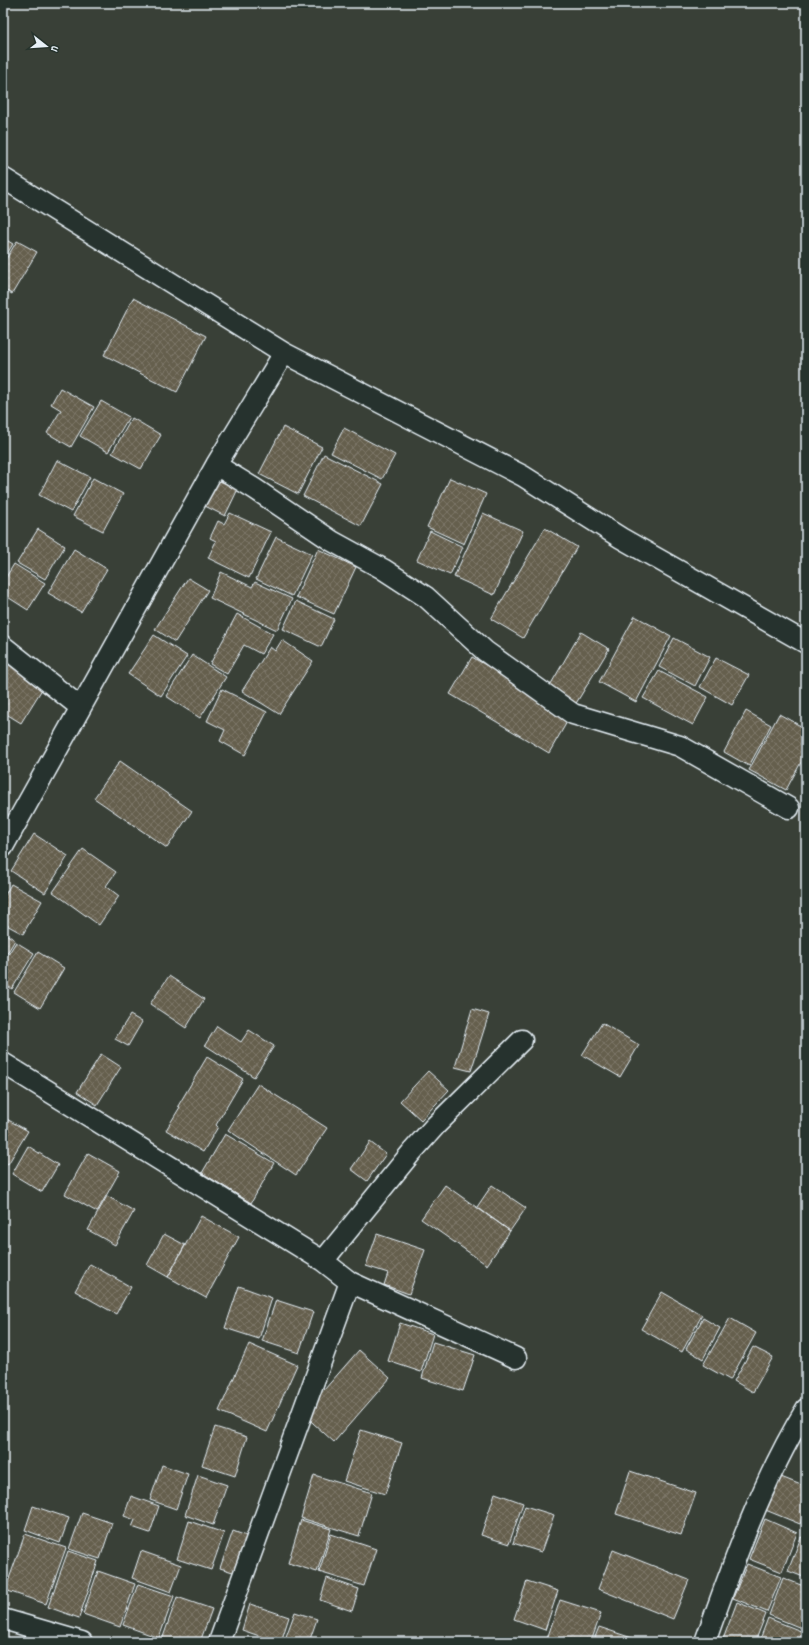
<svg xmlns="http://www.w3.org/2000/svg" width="809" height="1645" viewBox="0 0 809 1645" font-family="Dekko,sans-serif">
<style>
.building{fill:url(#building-cross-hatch);stroke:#e8f1f8}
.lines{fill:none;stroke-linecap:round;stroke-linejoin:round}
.minor-casing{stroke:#e8f1f8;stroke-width:23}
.minor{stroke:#26332d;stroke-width:20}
</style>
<defs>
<pattern id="building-cross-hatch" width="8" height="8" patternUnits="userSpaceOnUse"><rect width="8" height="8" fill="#655f4e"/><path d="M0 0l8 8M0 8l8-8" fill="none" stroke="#7b7668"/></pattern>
</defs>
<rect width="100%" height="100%" fill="#394037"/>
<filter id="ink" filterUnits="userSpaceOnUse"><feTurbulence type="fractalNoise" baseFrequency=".025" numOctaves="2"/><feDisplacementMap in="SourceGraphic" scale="8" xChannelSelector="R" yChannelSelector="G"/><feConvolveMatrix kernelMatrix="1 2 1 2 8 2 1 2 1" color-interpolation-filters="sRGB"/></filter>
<g filter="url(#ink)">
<path class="building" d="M3,238L13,244L3,260Z
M17,241L37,252L12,294L3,289V264Z
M133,298L206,336L177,392L104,355Z
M60,388L94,407L71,447L47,433L61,410L51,404Z
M101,401L129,417L108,452L80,436Z
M132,418L161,435L141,469L112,453Z
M283,427L322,447L298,494L259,474Z
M344,428L395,455L382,479L331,453Z
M324,454L383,484L361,526L303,496Z
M57,460L90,477L71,512L39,495Z
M93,478L123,494L103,531L73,516Z
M450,478L486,494L464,544L427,527Z
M215,479L238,489L225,516L203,505Z
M230,513L271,532L249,578L208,558L216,541L210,538L218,521L224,524Z
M483,513L523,531L494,595L454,577Z
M545,528L577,547L523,638L491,619Z
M38,529L65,546L45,579L17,563Z
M430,531L463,547L450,575L417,560Z
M276,537L312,554L292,596L256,579Z
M74,549L107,569L81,612L48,593Z
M318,549L356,567L334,614L296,597Z
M14,564L45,583L28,610L3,594V582Z
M221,572L252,587L255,582L292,599L277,630L210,598Z
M188,578L208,590L175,642L155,629Z
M296,601L334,619L321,647L283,629Z
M237,614L273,634L261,654L244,645L227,674L210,664Z
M635,616L671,636L636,702L599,682Z
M581,632L609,649L575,705L548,689Z
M154,635L187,656L161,696L128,674Z
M674,638L710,657L695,686L659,667Z
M282,640L313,661L279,714L242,691L270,647L275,651Z
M192,655L226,677L200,718L166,696Z
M472,657L571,715L549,753L450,694Z
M716,658L749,675L732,705L700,687Z
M3,660L44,686L21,723L3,712Z
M659,671L708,697L693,725L643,698Z
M222,689L267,712L245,755L220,741L225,730L207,721Z
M746,711L771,725L749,766L724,752Z
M779,714L806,729V753L786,790L749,770Z
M120,761L192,811L167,848L94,798Z
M34,834L68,856L45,893L11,871Z
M83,849L116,872L106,886L119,896L99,925L53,892Z
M11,884L42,901L23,934L3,923V899Z
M3,932L15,940L3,960Z
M16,942L34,953L12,989L3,983V963Z
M38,952L64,968L40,1008L14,992Z
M169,976L204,999L186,1028L150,1004Z
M472,1009L489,1014L471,1071L455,1067Z
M130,1015L142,1022L128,1046L115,1039Z
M602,1023L639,1045L620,1077L582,1055Z
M217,1026L241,1042L249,1030L274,1046L254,1077L205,1045Z
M101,1054L121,1067L97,1105L77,1092Z
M207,1057L243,1079L216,1125L218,1127L203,1152L166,1130L180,1107L178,1106Z
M428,1071L449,1090L421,1120L400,1101Z
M258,1084L327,1128L296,1175L228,1130Z
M3,1117L28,1131L8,1164L3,1161Z
M225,1134L274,1163L251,1203L202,1173Z
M370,1142L386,1154L367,1181L351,1169Z
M28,1146L58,1165L42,1192L12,1174Z
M88,1153L120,1171L97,1212L65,1194Z
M445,1185L510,1231L487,1265L421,1219Z
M492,1185L526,1208L510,1231L477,1207Z
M107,1196L134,1211L115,1245L88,1230Z
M201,1216L239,1237L206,1298L168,1277Z
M164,1234L185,1245L168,1277L147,1265Z
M377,1234L425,1250L409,1294L384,1285L388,1273L366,1266Z
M90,1264L131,1287L116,1314L75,1291Z
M239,1286L272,1298L259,1339L225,1328Z
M662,1292L702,1315L682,1352L641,1329Z
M276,1300L313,1312L299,1353L262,1341Z
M703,1318L720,1328L703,1359L686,1349Z
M730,1318L756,1333L730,1380L703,1365Z
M400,1323L433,1334L421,1372L388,1361Z
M433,1342L475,1355L463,1391L422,1378Z
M249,1344L297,1365L267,1432L219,1411Z
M753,1347L773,1357L753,1392L734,1381Z
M359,1350L390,1378L334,1442L303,1414Z
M215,1427L247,1437L235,1476L202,1465Z
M361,1430L402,1443L385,1494L344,1481Z
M162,1465L188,1474L176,1509L150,1500Z
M630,1471L696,1493L681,1535L616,1514Z
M198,1475L227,1485L213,1525L185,1515Z
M314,1475L372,1493L359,1536L301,1518Z
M776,1475L806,1487V1509L800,1524L763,1509Z
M495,1493L523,1503L509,1544L481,1535Z
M131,1496L159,1506L150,1533L132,1527L135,1520L124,1516Z
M33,1506L69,1518L60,1543L25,1530Z
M525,1506L554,1515L541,1552L513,1543Z
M82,1513L112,1523L100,1559L69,1549Z
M765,1519L797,1533L782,1572L749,1559Z
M301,1520L331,1529L317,1572L288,1563Z
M189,1521L224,1533L211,1570L177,1559Z
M233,1531L252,1538L239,1574L220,1568Z
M25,1534L66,1548L46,1604L5,1590Z
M331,1534L376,1549L364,1586L319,1572Z
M801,1537L806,1539V1578L788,1571Z
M613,1550L689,1580L673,1619L598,1589Z
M68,1551L98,1561L79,1618L48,1607Z
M141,1551L181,1565L171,1592L132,1578Z
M747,1564L781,1577L767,1612L733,1598Z
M98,1571L135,1584L120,1627L83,1614Z
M327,1578L359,1589L352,1611L320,1600Z
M783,1578L806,1587V1630L769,1615Z
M527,1581L558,1591L545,1630L514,1619Z
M138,1584L174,1596L159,1638L123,1625Z
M177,1597L212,1609L200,1642H168L162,1640Z
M560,1600L601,1613L591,1642H546Z
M737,1602L766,1614L755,1642H722Z
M250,1604L289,1617L281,1642H277L242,1630Z
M295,1612L317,1619L309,1642H284Z
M768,1618L806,1633V1642H759Z
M599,1627L644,1642H593Z"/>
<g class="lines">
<defs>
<path id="minor" d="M3,178L284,353
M216,465L255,489L332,541L383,569L426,597L485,651L573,714L680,746L789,808
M3,646L80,707
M3,847L216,465L284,353L523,476L621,538L806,643
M3,1063L323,1261L350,1282L516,1358
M323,1261L411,1153L435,1126L522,1040
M3,1619L82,1642
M219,1642L350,1282
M705,1642C733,1563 762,1481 806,1409"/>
</defs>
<use href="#minor" class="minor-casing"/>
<use href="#minor" class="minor"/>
</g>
</g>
<rect width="809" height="1645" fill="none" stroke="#26332d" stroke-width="16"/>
<rect x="8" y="8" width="793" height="1629" fill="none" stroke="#e8f1f8" stroke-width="1.5" filter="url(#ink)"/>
<g transform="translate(46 46) rotate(107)" stroke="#26332d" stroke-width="3" paint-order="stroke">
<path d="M0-3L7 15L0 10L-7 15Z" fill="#e8f1f8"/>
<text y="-6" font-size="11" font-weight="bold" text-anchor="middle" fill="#e8f1f8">U</text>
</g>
</svg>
